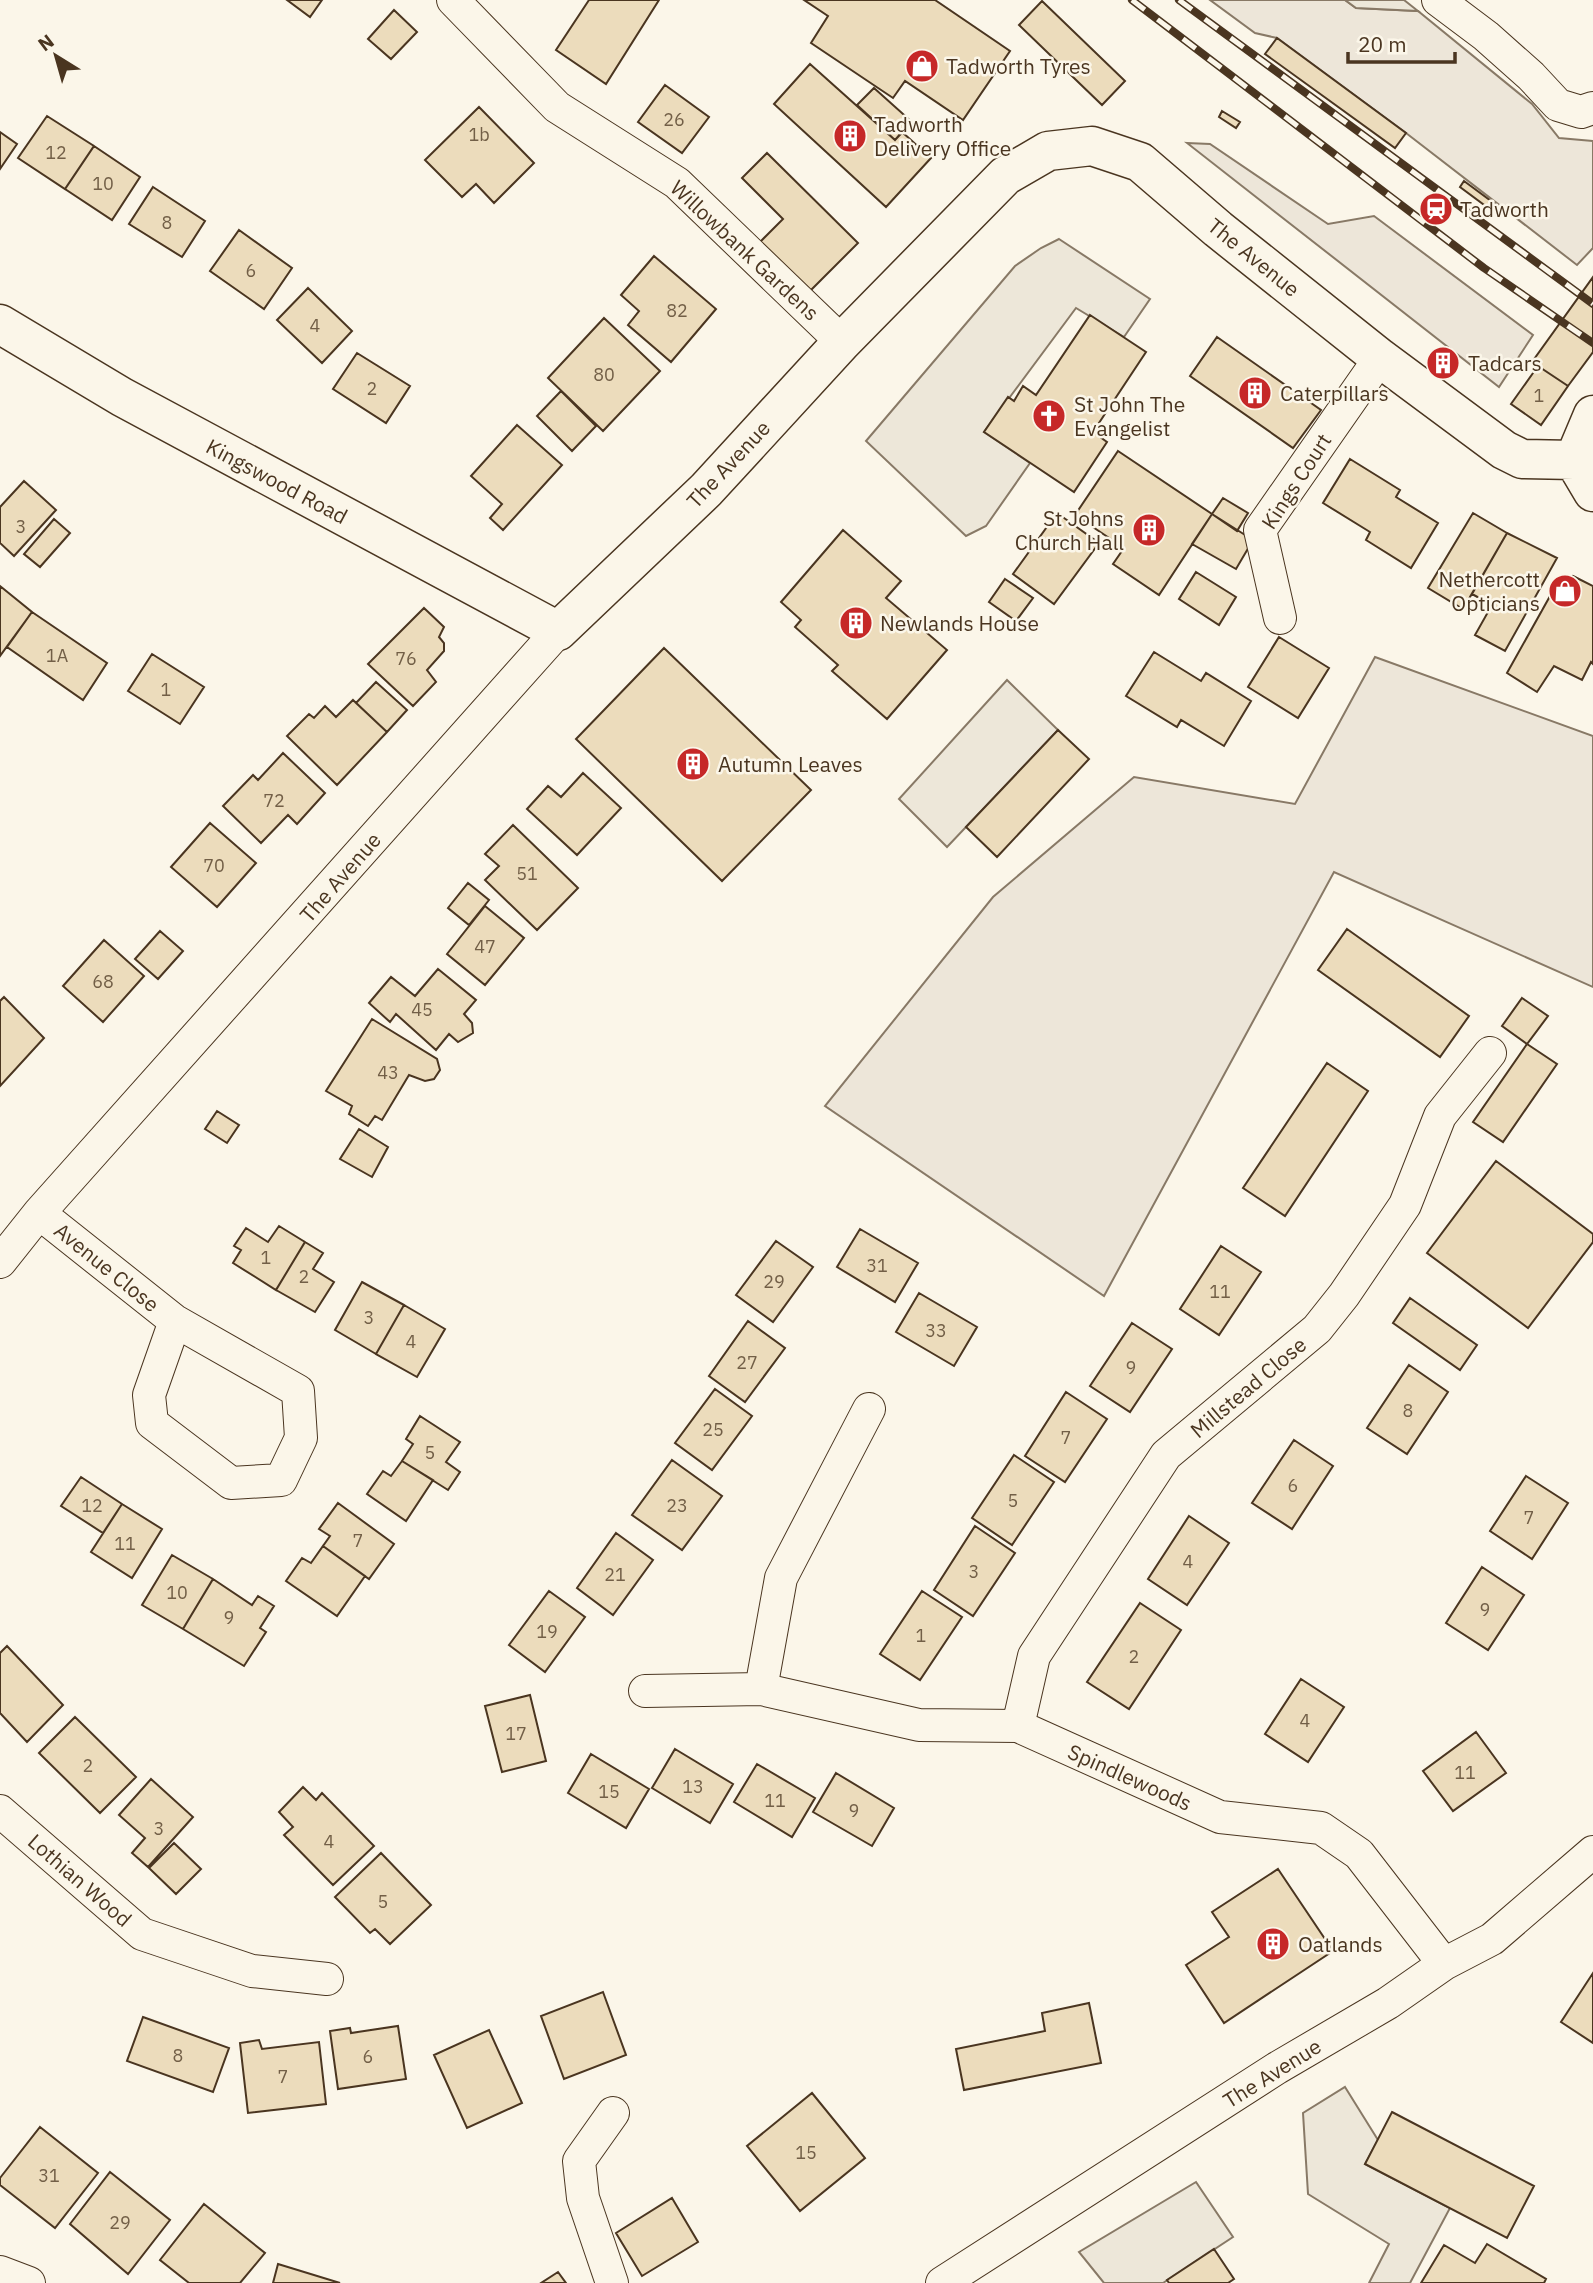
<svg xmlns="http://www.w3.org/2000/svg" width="1593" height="2283" viewBox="0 0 1593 2283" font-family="'IBM Plex Sans',sans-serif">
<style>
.green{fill:#ede6d9;stroke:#887966;stroke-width:2}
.parking{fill:#ede7d9;stroke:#887966;stroke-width:2}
.building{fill:#ecdcbc;stroke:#4a3520;stroke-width:2}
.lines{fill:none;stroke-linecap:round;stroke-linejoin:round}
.street-casing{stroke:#4a3520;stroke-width:34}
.secondary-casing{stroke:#4a3520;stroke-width:41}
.street{stroke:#fbf6e9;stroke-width:32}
.secondary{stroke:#fbf6e9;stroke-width:38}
.rail-casing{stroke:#4a3520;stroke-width:8}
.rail{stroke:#fbf6e9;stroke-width:5;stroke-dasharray:16;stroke-linecap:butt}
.labels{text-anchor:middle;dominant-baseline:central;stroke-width:5;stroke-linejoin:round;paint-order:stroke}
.number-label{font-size:18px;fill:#725f47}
.poi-label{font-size:21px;fill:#4a3520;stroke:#fbf6e9;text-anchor:start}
.street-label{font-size:21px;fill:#4a3520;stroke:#fbf6e9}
</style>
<rect width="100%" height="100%" fill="#fbf6e9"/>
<path class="green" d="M1210,0H1345L1356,8L1418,11L1532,104L1559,138L1593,141V248L1577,265L1406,133L1277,38L1255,33Z
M1187,143L1210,144L1328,224L1374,216L1533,335L1499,387Z
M1375,657L1593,736V987L1334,872L1104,1296L825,1106L993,897L1134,777L1295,804Z"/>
<path class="parking" d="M1345,0H1404L1418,11L1356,8Z
M1059,239L1150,299L1124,337L1076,308L984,432L1030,463L986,526L966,536L866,441L1015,266L1041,248Z
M1007,680L1058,730L947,847L899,799Z
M1345,2087L1378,2140L1365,2164L1450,2208L1410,2283H1369L1389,2244L1308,2194L1303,2113Z
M1196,2182L1233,2237L1163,2283H1104L1079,2252Z"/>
<path class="building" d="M287,0H322L310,17Z
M589,0H659L606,84L556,50Z
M804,0H935L1010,51L963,120L905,81L893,98L811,43L828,16Z
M1042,1L1125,81L1102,105L1019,25Z
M394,10L417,32L391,59L368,39Z
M1277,38L1406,133L1395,148L1265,54Z
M810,64L895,140L902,132L931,158L886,207L774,104Z
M665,85L709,117L682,153L638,122Z
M874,88L912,122L895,140L857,105Z
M479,107L534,163L494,203L476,184L462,197L425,160Z
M1222,111L1240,122L1236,128L1219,117Z
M47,116L94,146L65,189L18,158Z
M0,132L17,144L0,169Z
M94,146L140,177L112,220L65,189Z
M767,153L858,243L810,291L760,242L783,219L742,178Z
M1464,181L1495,204L1491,210L1460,187Z
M153,187L205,221L182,257L129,224Z
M239,230L292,268L264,309L210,271Z
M654,256L716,309L671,362L628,325L639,311L621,295Z
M1593,277V352L1568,386L1532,362Z
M308,288L352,331L322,363L277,320Z
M1090,315L1146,352L1093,432L1107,442L1074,492L984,432L1008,397L1014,401L1023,386L1036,395Z
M604,318L660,371L603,431L548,378Z
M1217,337L1321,410L1293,448L1190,376Z
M1438,351L1457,366L1449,376L1430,360Z
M357,353L410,386L386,423L333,389Z
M1538,366L1568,386L1541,425L1511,404Z
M561,391L596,426L572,451L537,416Z
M517,425L562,465L503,530L490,518L502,504L471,476Z
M1118,451L1212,514L1159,595L1113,564L1124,548L1075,515Z
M1350,459L1400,490L1396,497L1438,523L1411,568L1366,540L1370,532L1323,503Z
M24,481L56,510L14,556L0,543V507Z
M1223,498L1248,513L1237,531L1212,514Z
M1057,513L1099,543L1054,604L1013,574Z
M1473,513L1507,533L1463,609L1428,588Z
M1212,514L1253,540L1236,569L1192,544Z
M54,519L70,533L40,567L24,554Z
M843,530L901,581L886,598L947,650L887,719L832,671L838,665L795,627L801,620L781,602Z
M1507,533L1557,558L1505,651L1475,635L1492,605L1472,594Z
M1196,572L1236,597L1219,625L1179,599Z
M1573,576L1593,586V664L1591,662L1582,680L1554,666L1537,692L1507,673L1559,580L1568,586Z
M1005,579L1033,598L1016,621L989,602Z
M0,586L32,612L0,656Z
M424,608L444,627L439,637L444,643V651L427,670L436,682L413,706L368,664Z
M32,612L107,663L83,700L7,647Z
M1279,637L1329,668L1298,718L1248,687Z
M664,648L811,790L722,881L576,739Z
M1154,652L1201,681L1206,673L1251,701L1224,746L1181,720L1177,727L1126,696Z
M152,654L204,687L180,724L128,691Z
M376,682L407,710L387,732L356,703Z
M353,700L387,732L337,785L287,736L309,714L314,718L325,706L336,717Z
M1058,730L1089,759L997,857L966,827Z
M283,753L325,793L297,824L288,815L261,843L223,806L253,775L258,780Z
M583,773L621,808L577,855L527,809L548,786L561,797Z
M210,823L256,863L217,907L171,867Z
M513,825L578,888L537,930L485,880L499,866L485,854Z
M468,883L489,900L469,925L448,908Z
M485,906L524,938L485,985L447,954Z
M1347,929L1469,1016L1440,1057L1318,970Z
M160,931L183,951L158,979L135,959Z
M104,940L144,976L103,1022L63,986Z
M438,969L476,1000L464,1014L472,1023L473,1033L458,1042L449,1034L436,1050L396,1014L390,1022L369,1003L391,977L415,996Z
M4,997L44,1038L0,1086V1001Z
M1522,998L1548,1016L1527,1044L1502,1026Z
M372,1019L437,1059L440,1070L434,1079L425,1081L409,1075L382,1120L375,1116L368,1126L349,1114L352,1106L326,1091Z
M1527,1044L1557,1064L1503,1142L1473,1122Z
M1327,1063L1368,1091L1285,1216L1243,1188Z
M217,1111L239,1125L227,1143L205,1129Z
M359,1129L388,1147L372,1177L340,1159Z
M1496,1161L1593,1234V1242L1528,1328L1427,1253Z
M279,1226L305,1242L276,1290L233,1263L241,1250L234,1246L246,1228L268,1242Z
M860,1229L918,1263L895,1302L837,1267Z
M776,1241L813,1267L773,1322L736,1295Z
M305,1242L323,1253L313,1269L334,1282L315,1312L276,1290Z
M1221,1246L1261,1272L1219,1335L1180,1309Z
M362,1282L404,1305L376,1354L335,1330Z
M919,1293L977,1327L954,1366L896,1332Z
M1410,1298L1477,1345L1460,1370L1393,1323Z
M404,1305L445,1329L417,1377L376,1354Z
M748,1321L785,1348L745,1402L709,1376Z
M1132,1323L1172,1349L1130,1412L1090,1386Z
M1409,1365L1448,1392L1407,1454L1367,1428Z
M715,1389L752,1416L712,1470L675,1443Z
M1066,1392L1107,1419L1065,1482L1025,1456Z
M420,1416L460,1442L446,1462L460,1472L448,1490L402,1461L413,1444L406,1439Z
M1294,1440L1333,1466L1292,1529L1252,1503Z
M1014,1455L1054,1482L1012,1545L972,1518Z
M672,1460L722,1496L682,1550L632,1515Z
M402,1461L433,1480L406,1521L367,1494L383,1471L391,1476Z
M1526,1476L1568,1503L1532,1559L1490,1531Z
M81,1477L122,1504L103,1533L61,1506Z
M338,1503L394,1544L369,1579L323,1546L330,1536L319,1529Z
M122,1504L162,1529L132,1578L91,1552Z
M1189,1516L1229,1543L1187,1605L1148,1579Z
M975,1526L1015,1553L973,1616L934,1590Z
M616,1533L653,1560L613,1615L577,1588Z
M323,1546L365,1576L337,1616L286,1581L302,1558L311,1563Z
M172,1555L213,1579L183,1629L142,1605Z
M1482,1567L1524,1595L1488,1650L1446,1623Z
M213,1579L252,1605L258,1596L274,1606L260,1628L266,1632L244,1666L183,1629Z
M549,1591L585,1617L545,1672L509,1645Z
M922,1591L962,1617L920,1680L880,1654Z
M1140,1603L1181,1630L1129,1709L1087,1682Z
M7,1646L63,1705L27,1742L0,1713V1653Z
M1301,1679L1344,1707L1308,1762L1265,1734Z
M530,1695L546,1761L502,1772L485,1706Z
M75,1717L136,1777L100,1813L39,1753Z
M1476,1732L1506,1773L1453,1811L1423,1771Z
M675,1749L733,1784L710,1823L652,1788Z
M591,1754L649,1789L626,1828L568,1793Z
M757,1764L815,1798L792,1837L734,1802Z
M836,1773L894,1808L872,1846L813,1812Z
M151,1779L193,1817L148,1867L132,1853L145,1838L119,1815Z
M303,1787L316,1800L322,1793L374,1846L333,1885L284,1835L293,1827L279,1812Z
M174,1843L201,1869L176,1894L149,1868Z
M381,1853L431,1905L390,1944L375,1929L370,1933L335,1897Z
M1278,1869L1333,1951L1224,2023L1186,1965L1229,1937L1212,1912Z
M1593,1973V2043L1561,2022Z
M603,1992L626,2055L564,2079L541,2016Z
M1089,2003L1101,2063L964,2090L956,2049L1045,2031L1042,2013Z
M143,2017L229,2048L213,2092L127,2061Z
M398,2026L406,2079L338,2089L330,2031L350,2028L351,2033Z
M489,2030L522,2103L467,2128L434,2055Z
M259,2040L262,2049L319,2042L326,2104L248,2113L240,2043Z
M812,2093L865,2158L800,2211L747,2146Z
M1392,2112L1534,2186L1507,2238L1365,2164Z
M40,2127L98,2173L55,2228L0,2185V2178Z
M110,2172L170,2220L128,2274L70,2224Z
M672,2198L698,2242L642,2276L616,2233Z
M204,2204L265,2253L240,2283H189L160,2260Z
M1487,2244L1546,2279L1544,2283H1421L1444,2245L1475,2263Z
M1214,2249L1234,2279L1228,2283H1169L1167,2280Z
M278,2264L340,2283H273Z
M558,2272L566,2283H541Z"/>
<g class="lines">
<defs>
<path id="street" d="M453,0L557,107L677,183L842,342
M1438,0L1486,36L1531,76L1558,105L1581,112L1593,108
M1280,618L1260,530L1380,358
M39,1213L175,1321L298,1391L301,1438L281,1480L231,1483L152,1423L149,1395L175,1321
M0,1262L39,1213L558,631
M761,1689L781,1578L869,1409
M645,1691L761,1689L919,1725L1018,1726L1220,1817L1321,1828L1359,1854L1444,1964
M1018,1726L1034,1656L1166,1455L1317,1329L1344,1295L1405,1205L1440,1116L1490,1053
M0,1811L142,1934L252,1971L327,1979
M0,2272L29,2283
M612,2283L583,2198L579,2161L613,2113
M942,2283L1277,2068L1388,2003L1444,1964L1492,1939L1593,1852"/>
<path id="secondary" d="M0,324L122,397L558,631L706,490L842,342L1005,176L1048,151L1092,146L1140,162L1218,229L1380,358L1504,450L1522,459L1574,460
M1574,460L1593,415
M1574,460L1593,492"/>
</defs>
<use href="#street" class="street-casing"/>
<use href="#secondary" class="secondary-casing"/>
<use href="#street" class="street"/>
<use href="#secondary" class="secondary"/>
<defs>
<path id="rail" d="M1132,0L1484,268L1593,343
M1179,0L1593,304"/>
</defs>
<use href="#rail" class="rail-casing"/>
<use href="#rail" class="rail"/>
</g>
<defs>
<symbol id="shop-disc" viewBox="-11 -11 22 22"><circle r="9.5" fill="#c62828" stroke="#fbf6e9"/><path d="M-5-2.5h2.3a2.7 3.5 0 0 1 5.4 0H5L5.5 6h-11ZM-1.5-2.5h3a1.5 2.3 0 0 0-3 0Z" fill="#fff"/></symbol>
<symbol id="building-disc" viewBox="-11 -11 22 22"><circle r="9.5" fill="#c62828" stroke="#fbf6e9"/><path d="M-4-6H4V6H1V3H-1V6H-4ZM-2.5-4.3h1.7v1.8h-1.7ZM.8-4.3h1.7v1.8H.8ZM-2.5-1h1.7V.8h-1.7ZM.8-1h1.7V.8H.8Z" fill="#fff"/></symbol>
<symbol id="station-disc" viewBox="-11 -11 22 22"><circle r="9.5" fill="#c62828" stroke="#fbf6e9"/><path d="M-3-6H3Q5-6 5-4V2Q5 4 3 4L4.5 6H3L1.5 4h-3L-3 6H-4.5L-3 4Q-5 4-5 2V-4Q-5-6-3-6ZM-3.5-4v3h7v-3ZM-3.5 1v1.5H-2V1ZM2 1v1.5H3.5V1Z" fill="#fff"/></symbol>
<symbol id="church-disc" viewBox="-11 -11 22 22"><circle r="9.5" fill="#c62828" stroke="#fbf6e9"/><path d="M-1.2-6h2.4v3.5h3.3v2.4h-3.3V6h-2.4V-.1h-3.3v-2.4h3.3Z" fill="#fff"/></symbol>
</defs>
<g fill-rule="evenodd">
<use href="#shop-disc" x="903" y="47" width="38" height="38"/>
<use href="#building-disc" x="831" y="117" width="38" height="38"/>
<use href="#station-disc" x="1417" y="190" width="38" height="38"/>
<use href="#building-disc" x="1424" y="344" width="38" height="38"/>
<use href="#building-disc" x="1236" y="374" width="38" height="38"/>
<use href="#church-disc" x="1030" y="397" width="38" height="38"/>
<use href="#building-disc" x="1130" y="511" width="38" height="38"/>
<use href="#shop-disc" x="1546" y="572" width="38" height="38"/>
<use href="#building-disc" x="837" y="604" width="38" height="38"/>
<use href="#building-disc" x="674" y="745" width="38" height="38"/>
<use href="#building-disc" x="1254" y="1925" width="38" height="38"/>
</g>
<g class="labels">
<g class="number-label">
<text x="674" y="119">26</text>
<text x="479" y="134">1b</text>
<text x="56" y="152">12</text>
<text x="103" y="183">10</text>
<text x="167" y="222">8</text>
<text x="251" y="270">6</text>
<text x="677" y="310">82</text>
<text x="315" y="325">4</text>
<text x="604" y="374">80</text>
<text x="372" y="388">2</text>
<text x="1539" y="395">1</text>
<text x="21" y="526">3</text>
<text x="57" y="655">1A</text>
<text x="406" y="658">76</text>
<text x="166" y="689">1</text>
<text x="274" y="800">72</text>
<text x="214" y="865">70</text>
<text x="527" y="873">51</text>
<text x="485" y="946">47</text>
<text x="103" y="981">68</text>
<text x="422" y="1009">45</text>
<text x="388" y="1072">43</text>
<text x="266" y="1257">1</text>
<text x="877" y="1265">31</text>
<text x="304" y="1276">2</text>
<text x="774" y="1281">29</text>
<text x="1220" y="1291">11</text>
<text x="369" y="1317">3</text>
<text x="936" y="1330">33</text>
<text x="411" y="1341">4</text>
<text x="747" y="1362">27</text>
<text x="1131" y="1367">9</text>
<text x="1408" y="1410">8</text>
<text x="713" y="1429">25</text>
<text x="1066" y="1437">7</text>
<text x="430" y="1452">5</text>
<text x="1293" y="1485">6</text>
<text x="1013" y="1500">5</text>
<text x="92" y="1505">12</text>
<text x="677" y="1505">23</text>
<text x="1529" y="1517">7</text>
<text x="358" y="1540">7</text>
<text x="125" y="1543">11</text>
<text x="1188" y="1561">4</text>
<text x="974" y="1571">3</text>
<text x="615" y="1574">21</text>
<text x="177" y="1592">10</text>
<text x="1485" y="1609">9</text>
<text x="229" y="1617">9</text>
<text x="547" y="1631">19</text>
<text x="921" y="1635">1</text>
<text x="1134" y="1656">2</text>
<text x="1305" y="1720">4</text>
<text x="516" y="1733">17</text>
<text x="88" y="1765">2</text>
<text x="1465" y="1772">11</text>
<text x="693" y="1786">13</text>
<text x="609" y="1791">15</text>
<text x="775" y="1800">11</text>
<text x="854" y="1810">9</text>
<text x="159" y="1828">3</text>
<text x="329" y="1841">4</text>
<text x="383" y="1901">5</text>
<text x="178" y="2055">8</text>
<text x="368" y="2056">6</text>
<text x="283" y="2076">7</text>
<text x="806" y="2152">15</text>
<text x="49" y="2175">31</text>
<text x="120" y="2222">29</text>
</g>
<g class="poi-label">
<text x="946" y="66">Tadworth Tyres</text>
<text x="874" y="124">Tadworth<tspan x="874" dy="24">Delivery Office</tspan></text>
<text x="1460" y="209">Tadworth</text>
<text x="1468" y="363">Tadcars</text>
<text x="1280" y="393">Caterpillars</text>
<text x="1074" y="404">St John The<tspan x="1074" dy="24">Evangelist</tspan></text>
<text x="1124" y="518" text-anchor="end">St Johns<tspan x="1124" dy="24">Church Hall</tspan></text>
<text x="1540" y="579" text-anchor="end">Nethercott<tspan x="1540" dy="24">Opticians</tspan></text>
<text x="880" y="623">Newlands House</text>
<text x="718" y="764">Autumn Leaves</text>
<text x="1298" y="1944">Oatlands</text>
</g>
<g class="street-label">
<text transform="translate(745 250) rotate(43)">Willowbank Gardens</text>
<text transform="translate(1254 257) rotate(39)">The Avenue</text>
<text transform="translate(728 464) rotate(-47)">The Avenue</text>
<text transform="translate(277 481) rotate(28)">Kingswood Road</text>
<text transform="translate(1296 481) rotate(-57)">Kings Court</text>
<text transform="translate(340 877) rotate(-49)">The Avenue</text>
<text transform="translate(107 1267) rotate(39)">Avenue Close</text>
<text transform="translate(1248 1387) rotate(-40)">Millstead Close</text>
<text transform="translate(1130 1777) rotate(24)">Spindlewoods</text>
<text transform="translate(80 1880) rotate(41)">Lothian Wood</text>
<text transform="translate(1272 2073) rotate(-32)">The Avenue</text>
</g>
</g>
<g transform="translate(56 56) rotate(323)" stroke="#fbf6e9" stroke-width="5" paint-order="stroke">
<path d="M0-5L12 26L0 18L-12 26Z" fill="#4a3520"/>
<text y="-10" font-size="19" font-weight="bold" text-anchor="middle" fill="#4a3520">N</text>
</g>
<path d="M1348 52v10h107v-10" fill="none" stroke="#4a3520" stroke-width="3.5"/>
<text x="1358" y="52" font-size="21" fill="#4a3520" stroke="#fbf6e9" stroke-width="5" paint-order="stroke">20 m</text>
</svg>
